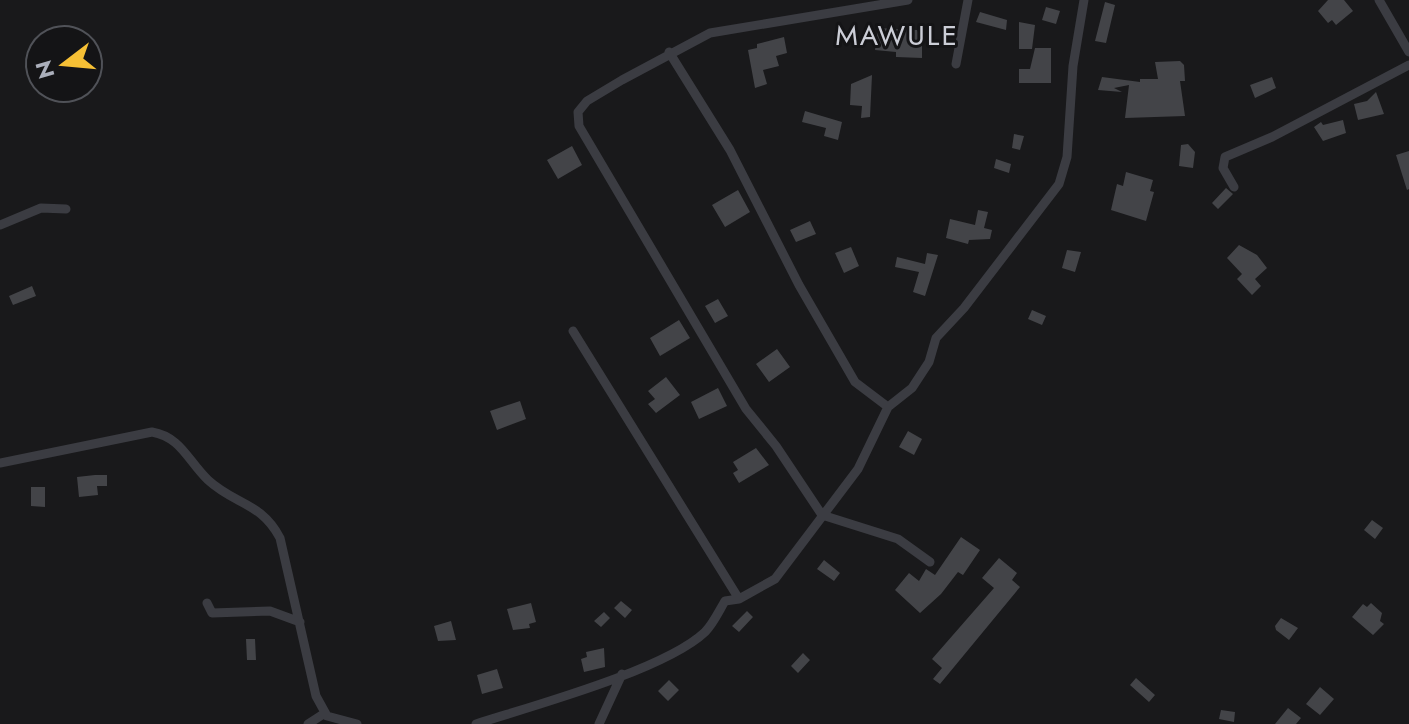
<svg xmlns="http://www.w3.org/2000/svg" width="1409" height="724" viewBox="0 0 1409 724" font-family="Jost,sans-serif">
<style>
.building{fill:#434448}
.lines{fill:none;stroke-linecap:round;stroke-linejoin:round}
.minor{stroke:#3b3c42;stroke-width:9}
.labels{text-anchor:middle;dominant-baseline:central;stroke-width:6;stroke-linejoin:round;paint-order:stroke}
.quarter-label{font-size:28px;letter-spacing:2px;fill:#ccced7;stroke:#141416}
</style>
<rect width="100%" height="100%" fill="#19191b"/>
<path class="building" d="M1328,0H1344L1353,11L1336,25L1332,20L1328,23L1318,11Z
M1105,2L1115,5L1106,43L1095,41Z
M1046,7L1060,11L1056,24L1042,20Z
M980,12L1007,20L1006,30L976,22Z
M1019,22L1035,25L1032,49H1019Z
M878,28L917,30L922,40V58L896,57V52L875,50Z
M784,37L787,53L776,56L779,66L763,70L767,84L755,88L748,50L757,48V44Z
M1035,48H1051V83H1019V69H1030Z
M1180,61L1184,65L1185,81H1180L1185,116L1125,118L1129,85L1114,88L1122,92L1098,90L1102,77L1140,82V79H1158L1155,62Z
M872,75L870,117L861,118L862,106L850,105L851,84Z
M1272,77L1276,88L1255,98L1250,85Z
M1376,92L1384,114L1358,120L1354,104L1367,101Z
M805,111L842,122L838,140L824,136L826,128L802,122Z
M1343,120L1346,133L1323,141L1314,127L1321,122L1323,125Z
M1014,134L1024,136L1020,150L1012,148Z
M1188,144L1195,152L1193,168L1179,166L1181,145Z
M572,146L582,165L558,179L547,160Z
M1409,151V189L1407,190L1396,155Z
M996,159L1011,164L1009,173L994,168Z
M1126,172L1153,180L1150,191L1154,192L1146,221L1111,210L1117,184L1123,186Z
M1226,188L1233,194L1218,209L1212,203Z
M738,190L750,212L725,227L712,205Z
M978,210L988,212L984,228L992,230L990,239L969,240L968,244L946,238L950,219L975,225Z
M810,221L816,234L796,242L790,230Z
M1239,245L1257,255L1267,268L1255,279L1261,286L1252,295L1237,279L1242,274L1227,258Z
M851,247L859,266L844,273L835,253Z
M1067,250L1081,252L1075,272L1062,268Z
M927,253L938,255L925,296L913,292L919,272L895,267L897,257L925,264Z
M32,286L36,296L13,305L9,296Z
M718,299L728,316L715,323L705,306Z
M1032,310L1046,316L1042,325L1028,319Z
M679,320L690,338L660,356L650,338Z
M777,349L790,367L769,382L756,364Z
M666,377L680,395L656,413L648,404L655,399L648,391Z
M718,388L727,406L699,419L691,402Z
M520,401L526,419L497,430L490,411Z
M908,431L922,439L914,455L899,447Z
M756,448L769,465L739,483L733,473L738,470L733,462Z
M95,475H107V486H97L98,495L79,497L77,477Z
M31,487H45V507L31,506Z
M1372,520L1383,528L1375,539L1364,530Z
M961,537L980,550L963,575L958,572L941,594L920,613L895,590L909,573L919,581L926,569L935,575Z
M999,558L1017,573L1012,580L1020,587L940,684L933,679L942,668L932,659L994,588L982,578Z
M824,560L840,573L834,581L817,569Z
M621,601L632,610L625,618L614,608Z
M531,603L536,622L529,624L530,628L513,630L507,609Z
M1371,603L1382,613L1380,621L1384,624L1373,635L1352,617L1363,604L1367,607Z
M747,611L753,617L739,632L732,626Z
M604,612L610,618L601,627L594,621Z
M1281,618L1298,628L1289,640L1276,630L1275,626Z
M451,621L456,640L438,641L434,626Z
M246,639H255L256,660H247Z
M604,648L605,667L584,672L581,659L587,657L586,652Z
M803,653L810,660L798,673L791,666Z
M497,669L503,688L482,694L477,675Z
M1136,678L1155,695L1149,702L1130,685Z
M669,680L679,690L668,701L658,691Z
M1320,687L1334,699L1320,715L1306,704Z
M1288,708L1301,718L1296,724H1275Z
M1221,710L1235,712L1234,722L1219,719Z"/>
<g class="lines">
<path class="minor" d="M908,0L710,33L622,80L587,101L578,112L579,126L746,409L776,446L822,515L898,539L930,562
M1379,0L1409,52
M669,52L730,150L799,285L855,382L888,407
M956,64L968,0
M1234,187L1223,168L1225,157L1272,137L1409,65
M0,225L41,208L66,209
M573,331L739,599
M0,463L152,432C181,437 188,461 208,480C235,505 261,502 280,538L316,696L327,716L357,724
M207,603L212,613L270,611L300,622
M308,724L325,713
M476,724C532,706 665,670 705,632C713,624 719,611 725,601L739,599L775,579L858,469L888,407L912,388L929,362L936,338L964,308L1059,184L1067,157L1073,66L1084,0
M599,724L622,674"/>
</g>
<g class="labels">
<g class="quarter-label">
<text x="897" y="35">MAWULE</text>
</g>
</g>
<g transform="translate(64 64) rotate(254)"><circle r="38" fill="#141416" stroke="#505258" stroke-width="2"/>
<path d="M0-6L14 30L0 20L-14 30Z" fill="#f6c035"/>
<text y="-12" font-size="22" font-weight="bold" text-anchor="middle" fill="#abafbb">N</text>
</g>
</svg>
